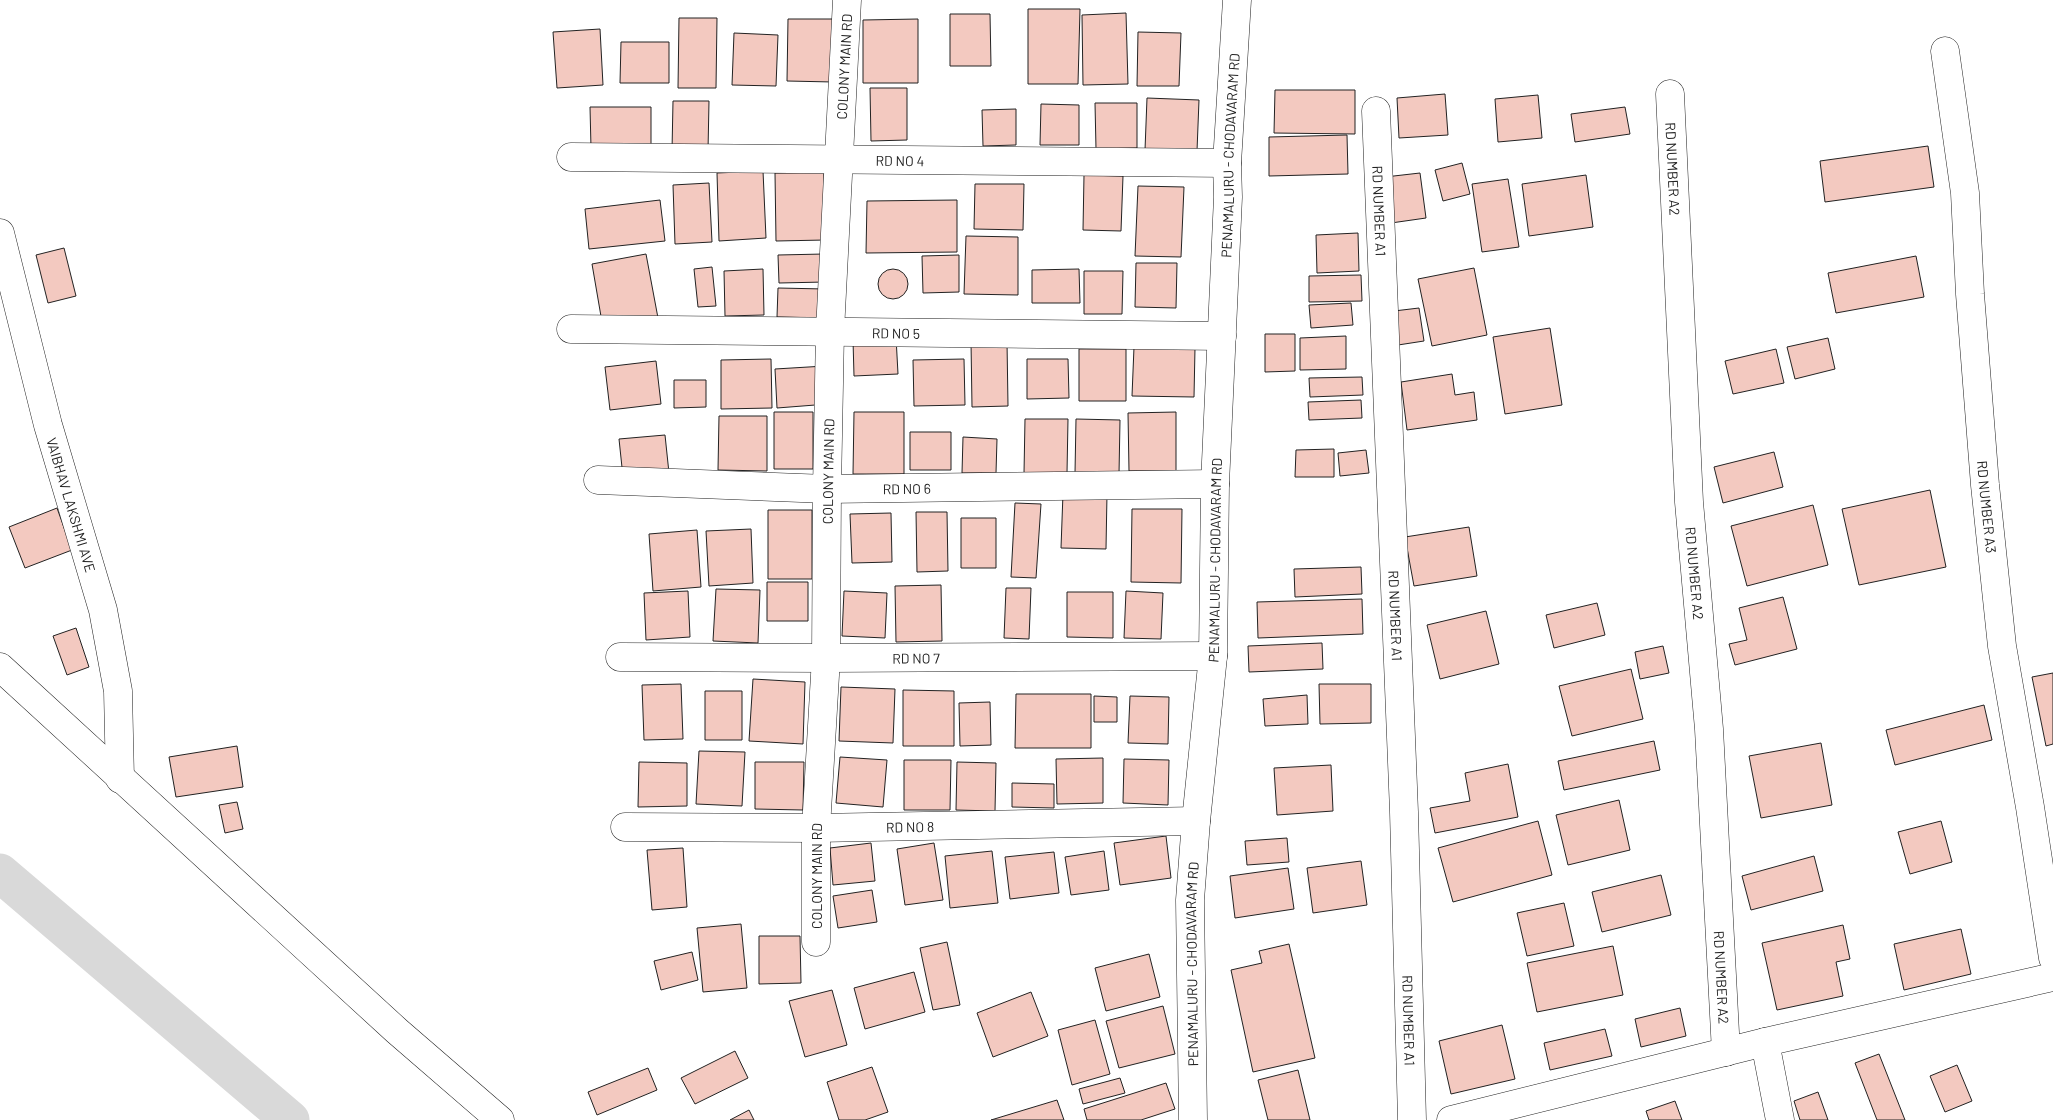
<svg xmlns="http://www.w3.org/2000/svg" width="2053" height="1120" viewBox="0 0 2053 1120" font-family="Barlow,sans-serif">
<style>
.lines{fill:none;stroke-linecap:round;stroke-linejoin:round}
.canal{stroke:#d9d9d9;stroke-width:39}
.building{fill:#f3c9c0;stroke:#222}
.minor-casing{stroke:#222;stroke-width:29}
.major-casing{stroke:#222;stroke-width:29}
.minor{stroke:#fff;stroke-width:28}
.major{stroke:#fff;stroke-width:28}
.labels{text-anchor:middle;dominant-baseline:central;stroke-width:4;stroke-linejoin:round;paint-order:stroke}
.street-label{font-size:14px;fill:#222;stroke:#fff}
</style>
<rect width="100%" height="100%" fill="#fff"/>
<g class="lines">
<path class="canal" d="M0,873L290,1120"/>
</g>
<path class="building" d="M1028,9H1080L1078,84H1028Z
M1126,13L1128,84L1083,85L1082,15Z
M950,14H990L991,66H950Z
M679,18H717L716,88H678Z
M788,19H834L833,82L787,81Z
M918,19V83H863V20Z
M600,29L603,85L557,88L553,32Z
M1138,32L1181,33L1179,86H1137Z
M734,33L778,35L776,86L732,85Z
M621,42H669V83H620Z
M870,88H907V140L871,141Z
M1275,90H1355V134L1274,133Z
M1445,94L1448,135L1399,138L1397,98Z
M1538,95L1542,138L1498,142L1495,99Z
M1147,98L1199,100L1197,151L1145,150Z
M673,101H709L708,151H672Z
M1095,103H1137V148L1096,149Z
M1041,104L1079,105V145H1040Z
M590,107H651V148H591Z
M1625,107L1630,134L1575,142L1571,114Z
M1016,109V145L983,146L982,110Z
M1347,135L1348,174L1269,176V137Z
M1928,146L1934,187L1825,202L1820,161Z
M1462,163L1470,194L1443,201L1435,170Z
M763,171L766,238L719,241L717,173Z
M824,172L825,240L776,241L775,173Z
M1420,173L1426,218L1391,223L1385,177Z
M1084,175L1123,176L1121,231L1083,230Z
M1586,175L1593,227L1529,236L1522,184Z
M1508,179L1519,247L1482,252L1472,184Z
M709,183L712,242L675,244L673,185Z
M975,184H1024L1023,230L974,229Z
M1138,186L1184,187L1181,257L1135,256Z
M660,200L665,241L589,249L585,209Z
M957,200V252L866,253L867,201Z
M1358,233L1359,271L1317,273L1316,235Z
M966,236L1018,237V295L964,294Z
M64,248L76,296L48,303L36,255Z
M646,254L658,318L603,328L592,264Z
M824,254L825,282L779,283L778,255Z
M959,255V292L923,293L922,256Z
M1916,256L1924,297L1836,313L1828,273Z
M1136,263H1177L1176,308L1135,307Z
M712,267L716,306L698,307L694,269Z
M1474,268L1487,335L1432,346L1418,279Z
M763,269L764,315L725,316L724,271Z
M1079,269L1080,303H1032V270Z
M878 284a15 15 0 1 1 30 0a15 15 0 1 1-30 0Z
M1084,271H1123L1122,314H1084Z
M1361,275L1362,301L1309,302V276Z
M778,288L825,289L824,318L777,317Z
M1351,303L1353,325L1311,328L1309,305Z
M1419,308L1424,341L1398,345L1394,311Z
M1550,328L1562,405L1505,414L1493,337Z
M1265,334H1295V371L1265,372Z
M1346,336V369L1300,370V338Z
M896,337L898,374L854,376L853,340Z
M1828,338L1835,369L1795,379L1787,347Z
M971,342H1007L1008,406L972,407Z
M1134,347L1195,348L1194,397L1132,396Z
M1079,349H1126V401H1079Z
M1776,349L1784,383L1733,394L1725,361Z
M771,359L772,408L721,409V360Z
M964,359L965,405L914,406L913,360Z
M1027,359H1068L1069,398L1027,399Z
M656,361L661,404L610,410L605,367Z
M825,366L828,404L777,408L775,369Z
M1452,374L1455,395L1474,392L1477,420L1407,430L1401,382Z
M1362,377L1363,395L1310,397L1309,378Z
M674,380H706V407L674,408Z
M1361,400L1362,418L1309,420L1308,402Z
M774,412H813V469H774Z
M854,412H904V474H853Z
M1176,412V471H1129L1128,413Z
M719,416H767V471L718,470Z
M1025,419H1068L1067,473H1024Z
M1076,419L1120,420L1119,474L1075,473Z
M910,432H951V470H910Z
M665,435L669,473L623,477L619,439Z
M963,437L997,439L996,473H962Z
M1334,449V477H1295L1296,450Z
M1366,450L1369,473L1340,476L1338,453Z
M1774,452L1783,487L1723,503L1714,467Z
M1930,490L1946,567L1859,585L1842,509Z
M1063,493L1107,494L1106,549L1061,548Z
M1015,503L1041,504L1036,578L1011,577Z
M1813,505L1828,565L1747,586L1731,526Z
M57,508L72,550L25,568L9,527Z
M1132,509H1182L1181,583L1131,582Z
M768,510H812V579H768Z
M916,512H947L948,571L917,572Z
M891,513L892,562L852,563L850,514Z
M961,518H996V568H961Z
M1469,527L1477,576L1414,586L1405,537Z
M751,529L753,583L709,586L706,531Z
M697,530L701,587L653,591L649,534Z
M1361,567L1362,594L1295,597L1294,569Z
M767,582H808V621H767Z
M941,585L942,641L896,642L895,586Z
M1006,588H1031L1029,639L1004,638Z
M716,589L760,590L758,643L713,641Z
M688,591L690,637L646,640L644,593Z
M844,591L887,593L885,638L842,636Z
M1126,591L1163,593L1161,639L1124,638Z
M1067,592H1113V638L1067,637Z
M1783,597L1797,649L1735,665L1729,644L1747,640L1739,608Z
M1362,599L1363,634L1258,638L1257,602Z
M1597,603L1605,635L1554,648L1546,615Z
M1486,611L1499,664L1440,679L1427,625Z
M76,628L89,667L67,675L53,636Z
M1322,643L1323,669L1249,672L1248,646Z
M1663,646L1669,673L1640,679L1635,652Z
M1631,669L1643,719L1572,736L1559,686Z
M2053,673V744L2046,746L2032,677Z
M753,679L805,682L803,744L749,741Z
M681,684L683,739L644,740L642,685Z
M1319,684H1371V723L1320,724Z
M841,687L895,689L893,743L839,741Z
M903,690L954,691V746H903Z
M705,691H742V740H705Z
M1016,694H1091V748H1015Z
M1307,695L1308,724L1265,726L1263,699Z
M1094,696L1117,697V722H1094Z
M1130,696L1169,697L1168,744L1128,743Z
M990,702L991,745L960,746L959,703Z
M1984,705L1992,740L1895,765L1886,730Z
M1654,741L1660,770L1564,790L1558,761Z
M1821,743L1832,805L1761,818L1749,756Z
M237,746L243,787L176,797L169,757Z
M699,751L745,752L742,806L696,804Z
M840,757L887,760L883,807L836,803Z
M1103,758V803L1057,804L1056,759Z
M1124,759L1169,760L1168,805L1123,803Z
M904,760H951L950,810H904Z
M639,762L687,763V806L638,807Z
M755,762H804L803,810L755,809Z
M957,762L996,763L995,811L956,810Z
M1508,764L1518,817L1435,833L1430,808L1470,801L1465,773Z
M1331,765L1333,811L1277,815L1274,768Z
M1012,783L1054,784V808L1012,807Z
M1619,800L1630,850L1568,865L1556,815Z
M237,802L243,829L225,833L219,805Z
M1538,821L1552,875L1453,902L1438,848Z
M1941,821L1952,862L1910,874L1898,832Z
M1166,836L1171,878L1120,885L1114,843Z
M1287,838L1289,862L1247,865L1245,841Z
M871,843L875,881L833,885L830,848Z
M934,843L943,900L905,905L897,849Z
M683,848L687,907L652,910L647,850Z
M992,851L998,903L950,908L945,856Z
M1104,851L1109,890L1071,895L1065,857Z
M1054,852L1059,893L1010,899L1005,857Z
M1814,856L1823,891L1751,910L1742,876Z
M1361,861L1367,905L1313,913L1307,868Z
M1288,868L1294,909L1235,918L1230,876Z
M1661,875L1671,915L1602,932L1592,892Z
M872,890L877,922L838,928L833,896Z
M1564,903L1574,946L1527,956L1517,913Z
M741,924L747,988L703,992L697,928Z
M1843,925L1850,959L1836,962L1843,996L1777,1010L1762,943Z
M1961,929L1971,974L1904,990L1894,944Z
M759,936H800L801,983L759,984Z
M947,942L960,1005L933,1010L920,948Z
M1289,944L1315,1058L1253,1072L1231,970L1262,963L1259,951Z
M1613,946L1623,995L1537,1012L1527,963Z
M692,952L698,980L661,990L654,961Z
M1149,954L1160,997L1106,1011L1095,968Z
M914,972L925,1012L865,1029L854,988Z
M832,990L847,1045L805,1057L789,1001Z
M1031,992L1048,1036L993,1057L977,1013Z
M1163,1006L1175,1054L1119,1068L1106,1021Z
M1680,1008L1686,1036L1641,1047L1635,1019Z
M1095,1020L1110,1074L1072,1085L1058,1030Z
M1502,1025L1515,1079L1451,1094L1439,1041Z
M1605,1029L1612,1056L1550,1070L1544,1043Z
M735,1051L748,1078L695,1104L681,1078Z
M1879,1054L1905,1120H1877L1855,1063Z
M1957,1065L1972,1101L1945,1112L1930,1076Z
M872,1067L888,1112L865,1120H839L827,1082Z
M648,1068L657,1090L597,1115L588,1092Z
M1298,1070L1310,1120H1268L1258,1080Z
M1120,1078L1125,1093L1083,1104L1079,1089Z
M1166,1083L1175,1109L1141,1120H1087L1084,1109Z
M1818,1092L1828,1120H1800L1794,1101Z
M1057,1100L1064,1120H991Z
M1675,1101L1682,1120H1649L1646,1111Z
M749,1110L754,1120H730Z"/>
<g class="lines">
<defs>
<g id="minor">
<path id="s1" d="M1945,51L1965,193L1970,294L1985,485L2002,646L2030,807L2053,958"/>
<path id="s2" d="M1670,94L1689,502L1709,729L1726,1052"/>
<path id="s3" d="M1376,111L1404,812L1412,1120"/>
<path id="s4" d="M571,157L1227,163"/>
<path id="s5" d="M0,233L48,425L103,610L118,691L120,779"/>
<path id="s6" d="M571,329L1222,336"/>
<path id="s7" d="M598,480L827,489L1215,484"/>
<path id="s8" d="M620,657L826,658L1213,656"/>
<path d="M0,667L397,1031L500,1120"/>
<path id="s9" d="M625,827L816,828L1196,821"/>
<path id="s10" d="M816,942V828L826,658L827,489L830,331L847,0"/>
<path d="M1765,1042L1780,1120"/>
<path d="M1451,1120L1765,1042L2053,977"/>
</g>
<g id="major">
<path id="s11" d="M1193,1120L1190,900L1196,821L1213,656L1215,484L1228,197L1227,163L1237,0"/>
</g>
</defs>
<use href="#minor" class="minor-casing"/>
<use href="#major" class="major-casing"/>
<use href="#minor" class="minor"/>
<use href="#major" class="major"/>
</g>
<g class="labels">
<g class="street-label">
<text stroke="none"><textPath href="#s10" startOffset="876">COLONY MAIN RD</textPath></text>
<text stroke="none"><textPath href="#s11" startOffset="966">PENAMALURU - CHODAVARAM RD</textPath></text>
<text stroke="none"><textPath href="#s4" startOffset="329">RD NO 4</textPath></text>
<text stroke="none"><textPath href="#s2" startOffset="75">RD NUMBER A2</textPath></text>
<text stroke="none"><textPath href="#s3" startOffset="100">RD NUMBER A1</textPath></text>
<text stroke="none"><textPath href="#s6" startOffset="325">RD NO 5</textPath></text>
<text stroke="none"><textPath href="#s10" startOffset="471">COLONY MAIN RD</textPath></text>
<text stroke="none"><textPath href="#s7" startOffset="309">RD NO 6</textPath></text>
<text stroke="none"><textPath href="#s5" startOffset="281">VAIBHAV LAKSHMI AVE</textPath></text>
<text stroke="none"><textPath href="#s1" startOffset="458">RD NUMBER A3</textPath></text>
<text stroke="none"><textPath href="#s11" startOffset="561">PENAMALURU - CHODAVARAM RD</textPath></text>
<text stroke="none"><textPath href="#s2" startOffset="480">RD NUMBER A2</textPath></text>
<text stroke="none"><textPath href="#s3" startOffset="505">RD NUMBER A1</textPath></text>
<text stroke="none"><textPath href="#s8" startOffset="296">RD NO 7</textPath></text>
<text stroke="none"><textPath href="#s9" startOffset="285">RD NO 8</textPath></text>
<text stroke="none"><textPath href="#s10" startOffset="66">COLONY MAIN RD</textPath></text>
<text stroke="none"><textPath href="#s11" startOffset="156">PENAMALURU - CHODAVARAM RD</textPath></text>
<text stroke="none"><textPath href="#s2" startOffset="885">RD NUMBER A2</textPath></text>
<text stroke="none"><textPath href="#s3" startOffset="910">RD NUMBER A1</textPath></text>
</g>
</g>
</svg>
